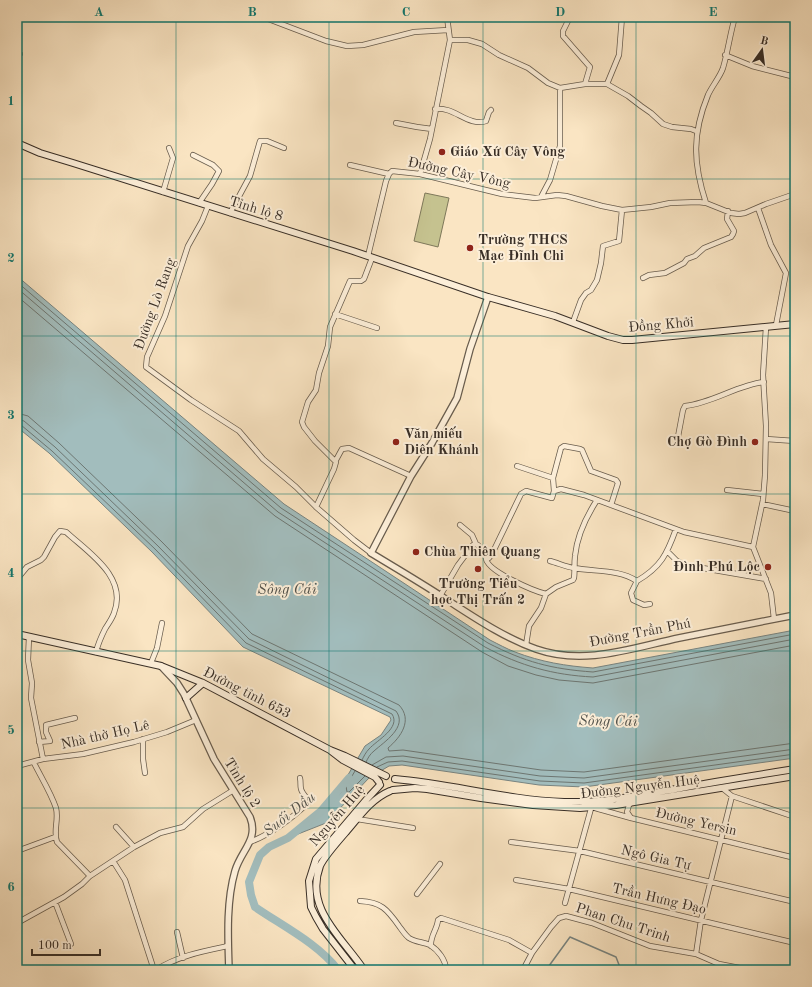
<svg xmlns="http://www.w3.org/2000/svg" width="812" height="987" viewBox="0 0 812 987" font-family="'Old Standard TT',serif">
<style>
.green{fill:#c5c28f;stroke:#7e785a}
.water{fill:#a2bdbd;stroke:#788481}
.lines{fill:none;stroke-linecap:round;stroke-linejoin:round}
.shore{stroke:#6d7672;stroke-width:1}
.stream{stroke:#788481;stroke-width:1.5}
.river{stroke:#a2bdbd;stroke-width:8}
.minor-casing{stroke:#685c4d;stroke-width:6}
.tertiary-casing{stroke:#685c4d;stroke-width:8}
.secondary-casing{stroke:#382e26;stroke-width:8}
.minor{stroke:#fceed8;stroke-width:4.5}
.tertiary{stroke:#fceed8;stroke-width:5.5}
.secondary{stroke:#fceed8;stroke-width:6}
.grid{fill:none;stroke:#0f766e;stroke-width:1;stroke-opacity:0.55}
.poi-dot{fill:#8f2418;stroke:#fceed8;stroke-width:1.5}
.labels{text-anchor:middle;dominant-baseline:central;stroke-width:4;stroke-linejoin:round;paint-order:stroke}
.poi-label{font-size:14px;font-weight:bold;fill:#382e26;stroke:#fceed8;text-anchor:start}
.street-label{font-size:14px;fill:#382e26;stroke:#fceed8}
.water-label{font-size:15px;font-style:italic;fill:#52524c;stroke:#fceed8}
.neatline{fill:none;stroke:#0f766e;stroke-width:1.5}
.grid-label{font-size:13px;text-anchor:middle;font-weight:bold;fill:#0f766e}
</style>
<rect width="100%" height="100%" fill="#fae5c3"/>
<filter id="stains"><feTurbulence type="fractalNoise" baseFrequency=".005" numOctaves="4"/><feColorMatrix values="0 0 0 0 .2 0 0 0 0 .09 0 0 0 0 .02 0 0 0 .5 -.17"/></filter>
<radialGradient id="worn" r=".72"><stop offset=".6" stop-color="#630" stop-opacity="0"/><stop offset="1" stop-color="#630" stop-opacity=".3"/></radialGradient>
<path class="green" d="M425,193L449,198L438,247L414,241Z"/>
<path class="water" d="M17,276L284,504L490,640C498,644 507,649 515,652C541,662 566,666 593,668L795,630V758L584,787L539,785L402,765L389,766L369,778L326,823L288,838L320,814L341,793L342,785L365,746L381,735L391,720L390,717L243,647L152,552L49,453L17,427Z"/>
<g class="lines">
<path class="shore" d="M17,282L281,508L488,643C525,662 551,669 593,672L795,634
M17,288L278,512L485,647C521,666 553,675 593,677L795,639
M17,296L275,516L482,652L508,666L536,675L559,680L593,683L795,645
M17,413L28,416L59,443L162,542L252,634L399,705C413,720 401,737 388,748L389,751L403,750L541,770L584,772L795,743
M17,419L24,421L55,447L158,546L249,639L396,711C408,727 384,742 374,751C370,754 368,758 366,762
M17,424L21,425L52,451L155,549L246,643L392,714C401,728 377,740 369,749C366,752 364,756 362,760
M372,765L386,757L403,756L540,776L584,778L795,749
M377,767L388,762L402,761L540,781L584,783L795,754
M355,771L346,786L347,792H349L365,776"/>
<path class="stream" d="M546,970L570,937L616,957L621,970"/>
<path class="river" d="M338,970C319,944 281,925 255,907L251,895L249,882L260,855L269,847L288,838L321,811L349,778"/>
<defs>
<path id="minor" d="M263,17L326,41L347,46L363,45L414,32L448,30
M570,17L563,31V36L590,67L585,84
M450,40H468L482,44L499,55L528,68L548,83L560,88L585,84H607L628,96L641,106L651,113L663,124L672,127L691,129L696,131
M17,53L20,54
M725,55L752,66L795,77
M607,84L619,55L622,17
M435,109C454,106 468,127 486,121L489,112L491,110
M396,123L417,127L432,129
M193,155L213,165L219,171L212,184L199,203
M350,165L389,174
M420,174L430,139L450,40L447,17
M163,192L173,158L169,148
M541,197L550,180L560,146V88
M706,203C693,163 692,134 708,95C712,86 720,77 723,68C728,51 730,34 735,17
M208,206L202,221L188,246L165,316L147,357L146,367L191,400L239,431L263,459L296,487L316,507L354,540L371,553
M758,208L771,245L786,273L776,325
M230,213L250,176L260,141H267L284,148
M368,256L386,181L389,174L392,171L420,174L502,194L535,198L557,195L566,196L602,206L622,210L651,207L670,203L698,202L706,203L731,213L739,214L745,213L766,204L795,194
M643,278L649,275L665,273L684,263L687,259L695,256L704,248L731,237L733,234L734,231L727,219L728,211
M335,314L377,328
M573,322L581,300L586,293L591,290L597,280L601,263L603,246L619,241L622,210
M766,327L763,375L766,426L765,475L763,500L753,547L771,593L774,619
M766,439L795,441
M677,442L683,410L685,406C713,403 737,385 764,382
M336,460L342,449L349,448L411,476
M517,466L553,478
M727,490L763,494
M554,491L561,489L584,495L684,532L753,547
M762,504L795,511
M316,507L334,469L336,462L315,441L304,427L302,422L308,402L316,390L319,373L328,346L330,327L350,281H361L364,279L372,258
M460,525L472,535L476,544
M667,551L677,561L685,565L766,579
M486,558C486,571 534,591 546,594
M550,561C558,563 566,567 574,568C596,572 618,569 637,581C661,567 667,554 676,529
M17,579L27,567L41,560L44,557L55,537L60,531L66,532C89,553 128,577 114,613C112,619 108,624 105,629C101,637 98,644 96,652
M637,581L631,593L633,600L644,605L650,604
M440,596L458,565L473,545L475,544L478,545L486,558H489L492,554L521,494L526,491L552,498L554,491L553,478L561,448L564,446L580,449L582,450L591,471L616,480L618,483L611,505
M29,637L28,660L32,683L31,698L43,759
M526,645L529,626L541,608L546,594L556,587L573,580L574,578C575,571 574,564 575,556C577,536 586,517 597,500
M151,663L157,648L162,623
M143,739V759L145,773
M39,742L50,741L46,732V725L75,718
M34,763C41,777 51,793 56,808C59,820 53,831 57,842L90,876
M17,766L43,759L83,754L134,742L167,732L196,720
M722,788L732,796L795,817
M595,808L631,818L795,858
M631,818L627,812L629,805L631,803
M357,819L413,828
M116,827L134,847
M250,842C271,834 292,818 308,803L309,801C306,797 302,793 301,789C300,785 301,782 300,778
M511,842L580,851L795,902
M17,851L55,837
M113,861L125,880L154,970
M516,880L569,889L795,943
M417,894L440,864
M360,901C381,902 387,909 399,926C402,930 405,935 409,938C415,942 423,942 430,945C438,950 446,960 446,970
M55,902L71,944
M565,903L592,805
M17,923L64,897L82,884L90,876L134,847L160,833L183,827L203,809L232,791
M177,932L183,958
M431,946C430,936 437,930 438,920L441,918L509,940L532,953
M696,954L701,920L732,796
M156,970C177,956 204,951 228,946
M523,970L532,953L551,927L559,918L566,916L592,923L650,946L696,954L719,964L750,970"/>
<path id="tertiary" d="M488,297L470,349L457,398L432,443L411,476L371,553C394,567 418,581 441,596C471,615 502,637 536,649C584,666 632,648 679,638C718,630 756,623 795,615
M161,666L177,683L184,694L214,759L250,817C259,840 241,850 235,871C226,902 228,939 229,970"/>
<path id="secondary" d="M17,143L40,153L73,163L353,251L488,297L555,316L608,336L623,340H632L795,324
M17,634L161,666L203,683L330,750
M186,698L203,683
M395,779C452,784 507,800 564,802C604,803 642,795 681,788C719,781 757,775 795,769
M379,782L375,777L343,760L330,750L345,756L386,776
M393,790L415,788L427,789L481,798L533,805L580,808L616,805L795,776
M355,970L323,929L316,917L311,907L309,881L316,859L367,799L380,785
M364,970C343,938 304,909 320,866C324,857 339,840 346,832C359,817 371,799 390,791"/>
</defs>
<use href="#minor" class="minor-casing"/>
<use href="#tertiary" class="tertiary-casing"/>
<use href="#secondary" class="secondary-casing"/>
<use href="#minor" class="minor"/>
<use href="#tertiary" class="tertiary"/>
<use href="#secondary" class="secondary"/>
</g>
<path class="grid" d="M176,17V970M329,17V970M483,17V970M636,17V970M17,179H795M17,336H795M17,494H795M17,651H795M17,808H795"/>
<g class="poi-dot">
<circle cx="442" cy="152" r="4"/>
<circle cx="470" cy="248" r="4"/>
<circle cx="396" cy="442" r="4"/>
<circle cx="755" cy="442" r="4"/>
<circle cx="416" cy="552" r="4"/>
<circle cx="768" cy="567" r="4"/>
<circle cx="478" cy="569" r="4"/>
</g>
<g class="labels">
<g class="poi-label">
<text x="450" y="152">Giáo Xứ Cây Vông</text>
<text x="478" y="240">Trường THCS<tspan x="478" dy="16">Mạc Đĩnh Chi</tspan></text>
<text x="404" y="434">Văn miếu<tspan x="404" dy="16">Diên Khánh</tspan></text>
<text x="747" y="442" text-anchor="end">Chợ Gò Đình</text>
<text x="424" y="552">Chùa Thiên Quang</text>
<text x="760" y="567" text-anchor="end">Đình Phú Lộc</text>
<text x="478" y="584" text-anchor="middle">Trường Tiểu<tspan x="478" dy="16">học Thị Trấn 2</tspan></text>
</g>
<g class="street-label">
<text transform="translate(459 173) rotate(12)">Đường Cây Vông</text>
<text transform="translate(256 209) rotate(17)">Tỉnh lộ 8</text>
<text transform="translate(155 304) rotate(-70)">Đường Lò Rang</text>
<text transform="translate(661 325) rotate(-5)">Đồng Khởi</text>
<text transform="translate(640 633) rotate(-11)">Đường Trần Phú</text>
<text transform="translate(247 693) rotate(27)">Đường tỉnh 653</text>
<text transform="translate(105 735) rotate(-13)">Nhà thờ Họ Lê</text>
<text transform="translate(242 783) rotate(58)">Tỉnh lộ 2</text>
<text transform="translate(640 787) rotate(-7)">Đường Nguyễn Huệ</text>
<text transform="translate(337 816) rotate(-49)">Nguyễn Huệ</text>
<text transform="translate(696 822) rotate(13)">Đường Yersin</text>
<text transform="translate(656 858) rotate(13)">Ngô Gia Tự</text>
<text transform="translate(659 899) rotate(13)">Trần Hưng Đạo</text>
<text transform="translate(623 923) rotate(18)">Phan Chu Trinh</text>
</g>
<g class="water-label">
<text x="287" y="590">Sông Cái</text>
<text transform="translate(608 722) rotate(1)">Sông Cái</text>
<text transform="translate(290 815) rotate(-38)">Suối Dầu</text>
</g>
</g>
<rect width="812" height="987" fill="none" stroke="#fae5c3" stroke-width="44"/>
<g transform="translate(762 50) rotate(14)" stroke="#fceed8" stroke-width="3" paint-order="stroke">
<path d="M0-3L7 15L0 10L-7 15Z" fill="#382e26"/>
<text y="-6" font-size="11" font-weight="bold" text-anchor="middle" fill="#382e26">B</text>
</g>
<path d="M32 949v6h68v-6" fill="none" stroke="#382e26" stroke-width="2"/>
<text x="38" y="949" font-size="12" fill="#382e26" stroke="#fceed8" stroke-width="3" paint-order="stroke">100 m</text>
<rect x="22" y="22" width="768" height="943" class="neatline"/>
<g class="grid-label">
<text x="99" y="16">A</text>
<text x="252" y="16">B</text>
<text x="406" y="16">C</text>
<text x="560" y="16">D</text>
<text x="713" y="16">E</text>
<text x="11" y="105">1</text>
<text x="11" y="262">2</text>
<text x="11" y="419">3</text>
<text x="11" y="577">4</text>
<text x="11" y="734">5</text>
<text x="11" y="891">6</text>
</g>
<rect width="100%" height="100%" filter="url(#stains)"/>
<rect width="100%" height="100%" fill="url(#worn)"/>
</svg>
